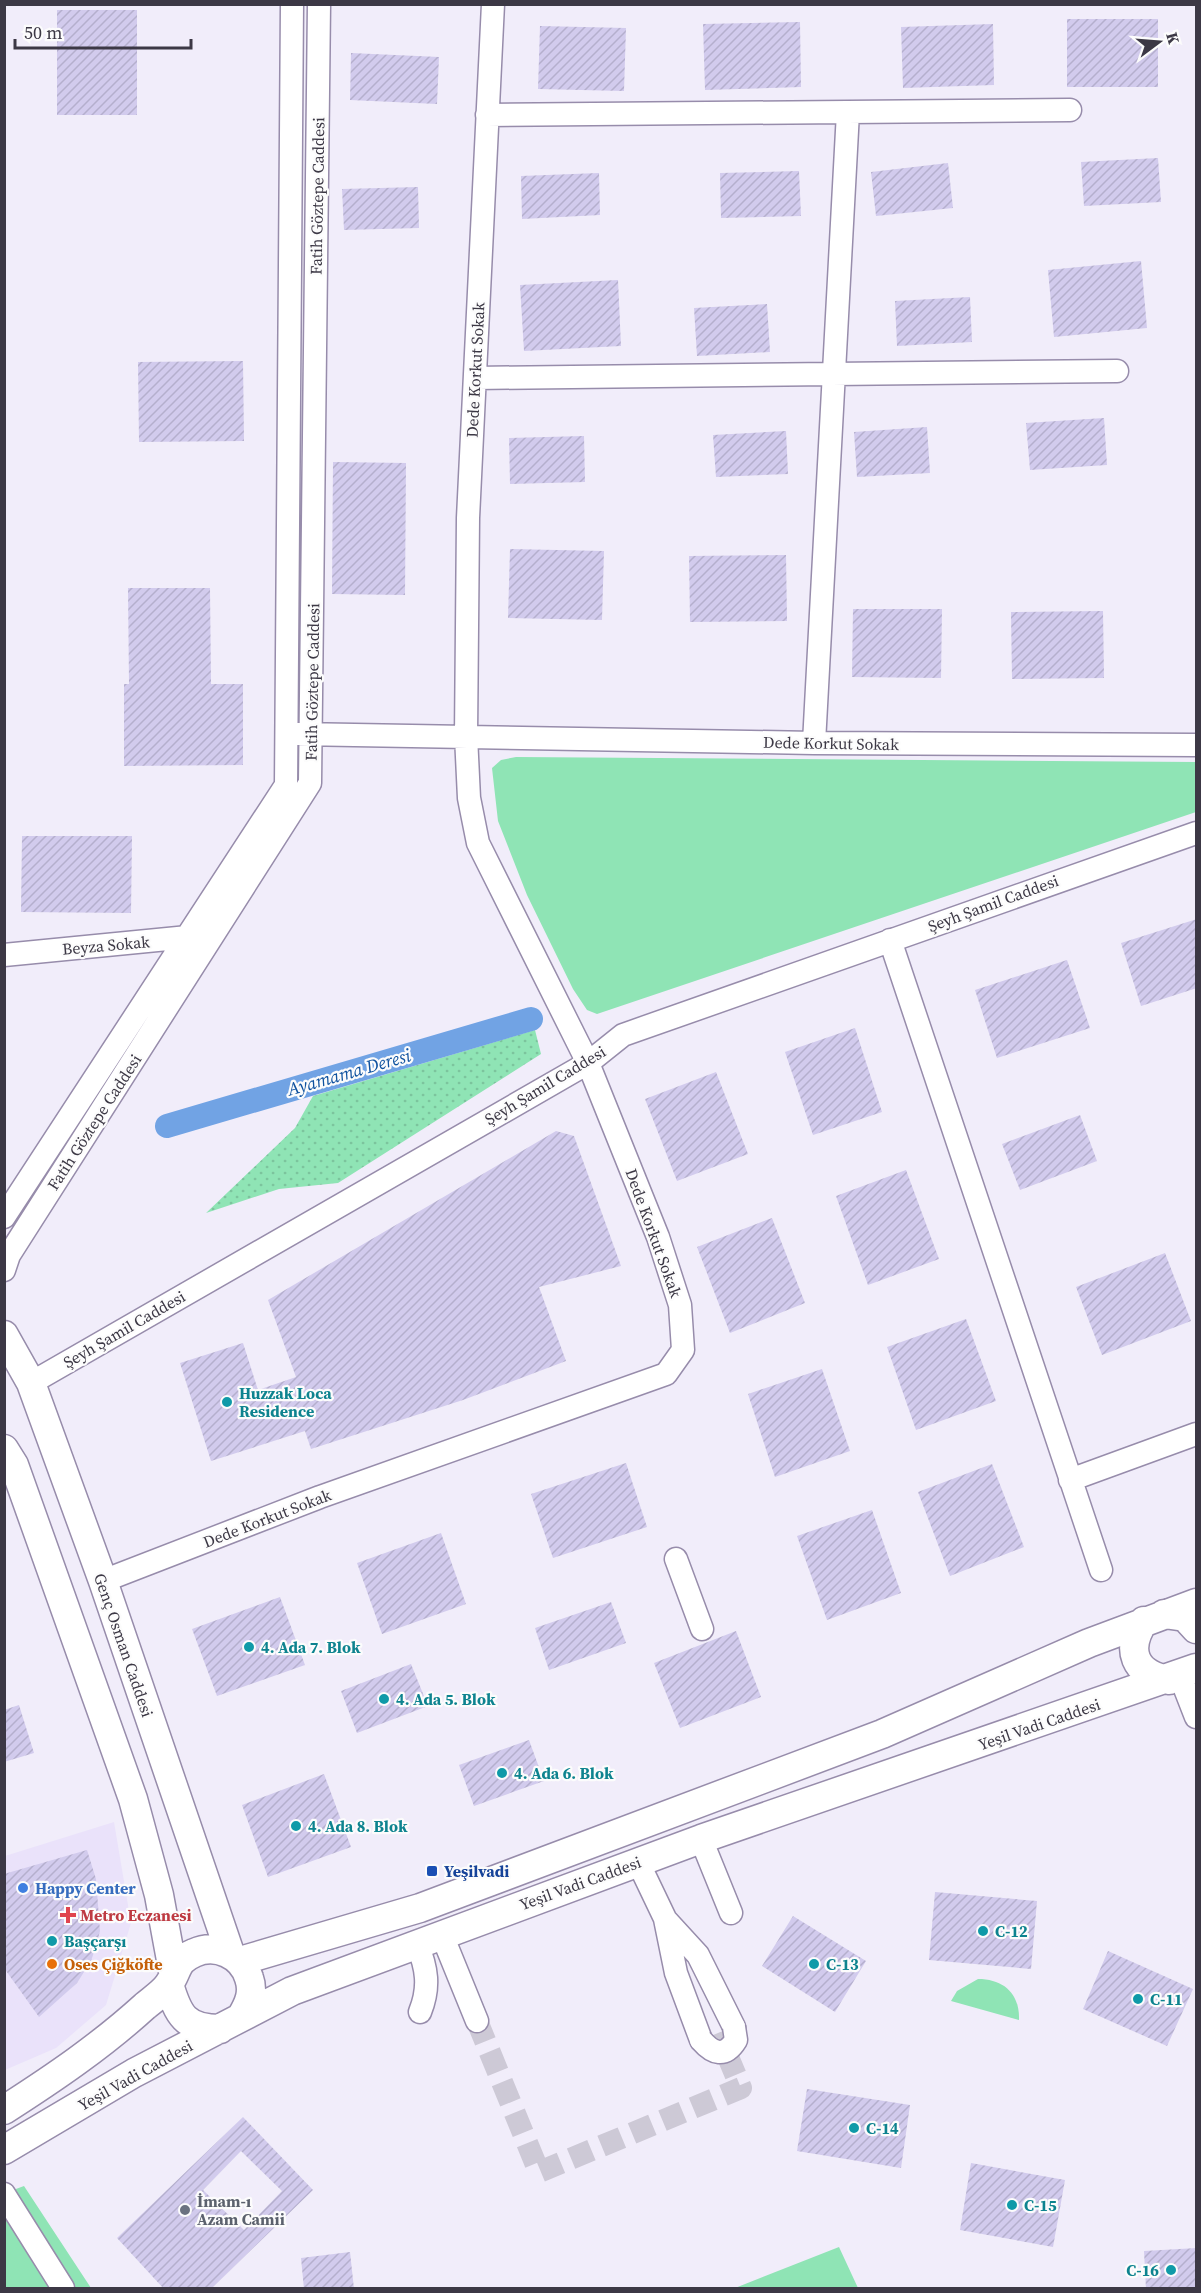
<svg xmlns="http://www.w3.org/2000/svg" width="1201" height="2293" viewBox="0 0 1201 2293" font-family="'Source Serif 4',serif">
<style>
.built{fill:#eae2fa}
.grass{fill:url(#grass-dots)}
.park{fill:#8fe4b5}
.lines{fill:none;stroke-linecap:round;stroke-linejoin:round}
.canal{stroke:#71a3e4;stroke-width:24}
.building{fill:url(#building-hatch);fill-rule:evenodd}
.minor-tunnel{stroke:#cdc9d6;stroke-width:22;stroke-dasharray:22 11;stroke-linecap:butt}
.minor-casing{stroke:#978cab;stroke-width:25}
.major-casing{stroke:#978cab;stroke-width:31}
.minor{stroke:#fff;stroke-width:22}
.major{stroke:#fff;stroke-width:28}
.minor-bridge-casing{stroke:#978cab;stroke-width:25;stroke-linecap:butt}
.minor-bridge{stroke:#fff;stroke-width:22}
.culture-dot{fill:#0f9aa8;stroke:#fcfcfc;stroke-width:2}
.transit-dot{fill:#1a4fb4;stroke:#fcfcfc;stroke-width:2}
.shop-dot{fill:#3f7fe0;stroke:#fcfcfc;stroke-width:2}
.health-dot{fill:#e0444e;stroke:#fcfcfc;stroke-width:2}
.food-dot{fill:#e8710a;stroke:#fcfcfc;stroke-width:2}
.worship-dot{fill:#6b7280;stroke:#fcfcfc;stroke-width:2}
.labels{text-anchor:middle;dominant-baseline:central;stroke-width:4.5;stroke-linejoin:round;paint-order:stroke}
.street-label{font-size:16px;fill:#3c3845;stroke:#fcfcfc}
.culture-label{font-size:16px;font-weight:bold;fill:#0d838f;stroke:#fcfcfc;text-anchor:start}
.transit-label{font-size:16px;font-weight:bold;fill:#164399;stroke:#fcfcfc;text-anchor:start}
.shop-label{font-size:16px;font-weight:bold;fill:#366cbe;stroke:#fcfcfc;text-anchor:start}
.health-label{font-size:16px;font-weight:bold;fill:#be3a42;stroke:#fcfcfc;text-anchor:start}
.food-label{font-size:16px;font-weight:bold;fill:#c56008;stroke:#fcfcfc;text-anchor:start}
.worship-label{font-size:16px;font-weight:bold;fill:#5b616d;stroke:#fcfcfc;text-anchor:start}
.water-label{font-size:18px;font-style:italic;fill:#0f529f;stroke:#fcfcfc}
</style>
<defs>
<pattern id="grass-dots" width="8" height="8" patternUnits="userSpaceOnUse" patternTransform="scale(1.5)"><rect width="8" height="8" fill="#8fe4b5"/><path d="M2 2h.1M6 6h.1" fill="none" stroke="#7cc49d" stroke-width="1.8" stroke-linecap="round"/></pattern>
<pattern id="building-hatch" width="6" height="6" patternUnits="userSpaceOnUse" patternTransform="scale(1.5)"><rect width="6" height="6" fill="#d2cbed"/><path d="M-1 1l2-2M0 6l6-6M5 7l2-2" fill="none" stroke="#b5afcd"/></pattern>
</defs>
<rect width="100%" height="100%" fill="#f1edfa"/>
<path class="built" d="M114,1822L131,1923L106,2005L56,2048L5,2070V1856Z"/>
<path class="grass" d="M535,1030L541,1054L338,1183L279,1189L206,1213L295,1128L313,1096Z"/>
<path class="park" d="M516,757L1196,762V812L597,1014L587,1010L573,989L527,895L498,821L492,768L501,760Z
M978,1979C1004,1979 1020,1994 1019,2020L951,2001L957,1991Z
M24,2186L91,2288H5V2193Z
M839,2247L858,2288H735Z"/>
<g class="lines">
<path class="canal" d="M167,1126L531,1019"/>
</g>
<path class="building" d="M57,10H137V115H57Z
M1067,19H1158V87H1067Z
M800,22L801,87L705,90L703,24Z
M993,24L994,85L903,88L901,27Z
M540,26L626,28L624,91L538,89Z
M351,53L439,57L437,104L350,100Z
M1158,158L1161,202L1084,206L1081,162Z
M948,163L953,208L876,216L871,172Z
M799,171L801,216L721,218L720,173Z
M599,173L600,215L522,219L521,176Z
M418,187L419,228L344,230L342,189Z
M1141,261L1147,328L1054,337L1048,270Z
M618,280L621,346L524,351L520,285Z
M970,297L972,342L897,346L895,301Z
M767,304L770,352L697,356L694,308Z
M243,361L244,441L139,442L138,362Z
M1104,418L1107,465L1030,470L1026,423Z
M927,427L930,473L857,477L854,432Z
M786,431L788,474L716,477L713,435Z
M584,436L585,482L510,484L509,438Z
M333,462L406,463L405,595L332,594Z
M510,549L604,551L602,620L508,618Z
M786,555L787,621L690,622L689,556Z
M128,588H210L211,684H243V765L124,766V684H129Z
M853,609H942L941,678L852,677Z
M1103,611L1104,678L1012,679L1011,612Z
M22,836H132L131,913L21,912Z
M1197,919V988L1141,1006L1121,943Z
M1067,960L1090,1028L997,1058L975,990Z
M855,1028L882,1112L813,1135L785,1052Z
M716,1072L748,1154L677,1181L645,1099Z
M1080,1115L1097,1161L1020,1190L1002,1144Z
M556,1131L574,1136L621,1266L539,1287L566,1361L463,1400L311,1449L305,1431L211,1461L180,1363L243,1343L258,1390L296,1377L268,1300Z
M906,1170L939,1259L868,1285L836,1196Z
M772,1218L805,1303L730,1333L697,1247Z
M1165,1253L1191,1321L1102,1355L1076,1287Z
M966,1319L996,1401L916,1430L887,1347Z
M822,1369L850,1451L775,1477L748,1394Z
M626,1463L647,1527L553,1558L531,1494Z
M992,1464L1024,1547L950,1576L918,1492Z
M872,1510L901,1593L827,1620L797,1536Z
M441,1533L466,1604L382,1634L357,1563Z
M280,1597L305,1665L217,1696L192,1629Z
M611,1602L626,1643L549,1670L535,1628Z
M736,1631L761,1697L680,1728L654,1663Z
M411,1664L428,1706L357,1733L341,1691Z
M19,1705L34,1753L4,1762V1710Z
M529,1740L544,1781L474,1806L459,1765Z
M324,1774L351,1847L268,1877L242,1805Z
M87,1850L96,1879L100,1931L96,1946L91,1961L77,1983L39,2017L4,1968V1874Z
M935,1892L1037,1901L1031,1969L929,1960Z
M793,1916L866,1961L835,2012L762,1966Z
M1108,1951L1193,1989L1167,2046L1083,2009Z
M807,2089L910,2105L901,2168L797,2151Z
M243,2117L313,2190L211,2289H164L117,2238ZM241,2151L282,2191L244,2230L203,2190Z
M971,2163L1065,2180L1053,2247L960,2230Z
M1197,2248V2289H1146L1144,2251Z
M350,2252L354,2289H304L301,2258Z"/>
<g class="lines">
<path class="minor-tunnel" d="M477,2021L539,2172L741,2088L718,2033"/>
<defs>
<path id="minor" d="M487,115L1070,110
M475,378L1117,371
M298,734L814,743L1196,745
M814,743L848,112
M890,940L1101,1570
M4,955L188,937L196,942
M4,1217L286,785L292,4
M4,1270L9,1255L310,783L319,4
M31,1383L588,1063L623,1035L1196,833
M1070,1480L1196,1434
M676,1559L702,1629
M103,1581L320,1497L666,1374L683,1350L680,1305L658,1237L588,1063L478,843L469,798L466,736L468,518L493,4
M1180,1676L1196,1717
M701,1839L731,1913
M638,1862L671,1931
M442,1935L477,2021
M417,1944C427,1968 430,1987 420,2012
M701,2040L676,1973L665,1919L698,1955L734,2027
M4,2194L63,2288"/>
<path id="major" d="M4,1335L31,1383L103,1581L230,1953
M4,1449L14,1465L133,1799L159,1895L173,1971
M1164,1614L1185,1617L1196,1629
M1144,1621C1125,1650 1134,1674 1169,1680
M240,1961L420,1908L882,1734L1089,1643L1196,1603
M169,1984C178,2015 185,2029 220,2029
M4,2110C54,2078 101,2046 145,2006C152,2000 164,1992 169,1984C178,1972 175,1961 194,1953C216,1943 242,1955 249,1978C254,1992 249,2004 241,2017
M4,2150L134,2073L292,1991L701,1839L1196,1668"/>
</defs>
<use href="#minor" class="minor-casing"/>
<use href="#major" class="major-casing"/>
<use href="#minor" class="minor"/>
<use href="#major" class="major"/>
<defs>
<path id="minor-bridge" d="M701,2040C713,2054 725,2058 736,2040L734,2027"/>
</defs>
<use href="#minor-bridge" class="minor-bridge-casing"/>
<use href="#minor-bridge" class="minor-bridge"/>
</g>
<g class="culture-dot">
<circle cx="227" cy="1402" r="6"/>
<circle cx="249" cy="1647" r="6"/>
<circle cx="384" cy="1699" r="6"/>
<circle cx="502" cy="1773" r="6"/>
<circle cx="296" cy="1826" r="6"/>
<circle cx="983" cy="1931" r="6"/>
<circle cx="52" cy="1941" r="6"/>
<circle cx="814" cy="1964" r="6"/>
<circle cx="1138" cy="1999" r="6"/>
<circle cx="854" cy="2128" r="6"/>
<circle cx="1012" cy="2205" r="6"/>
<circle cx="1171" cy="2270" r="6"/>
</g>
<rect class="transit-dot" x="426" y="1865" width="12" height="12" rx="3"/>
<circle class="shop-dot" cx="23" cy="1888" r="6"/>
<path class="health-dot" d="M65 1906h6v6h6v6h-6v6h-6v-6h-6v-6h6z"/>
<circle class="food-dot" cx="52" cy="1964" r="6"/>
<circle class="worship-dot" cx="185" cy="2210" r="6"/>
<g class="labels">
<g class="street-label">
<text transform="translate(317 196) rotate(-89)">Fatih Göztepe Caddesi</text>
<text transform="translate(475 370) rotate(-87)">Dede Korkut Sokak</text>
<text transform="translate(312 682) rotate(-89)">Fatih Göztepe Caddesi</text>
<text transform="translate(831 743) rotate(1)">Dede Korkut Sokak</text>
<text transform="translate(993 903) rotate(-20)">Şeyh Şamil Caddesi</text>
<text transform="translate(106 945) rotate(-5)">Beyza Sokak</text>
<text transform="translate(545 1085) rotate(-31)">Şeyh Şamil Caddesi</text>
<text transform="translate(94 1122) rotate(-57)">Fatih Göztepe Caddesi</text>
<text transform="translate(654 1233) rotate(70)">Dede Korkut Sokak</text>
<text transform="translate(124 1329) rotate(-30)">Şeyh Şamil Caddesi</text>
<text transform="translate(267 1518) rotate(-21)">Dede Korkut Sokak</text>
<text transform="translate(124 1645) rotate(71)">Genç Osman Caddesi</text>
<text transform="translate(1039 1724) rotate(-19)">Yeşil Vadi Caddesi</text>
<text transform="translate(580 1883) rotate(-20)">Yeşil Vadi Caddesi</text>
<text transform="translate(135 2075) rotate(-29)">Yeşil Vadi Caddesi</text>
</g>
<g class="culture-label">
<text x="239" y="1393">Huzzak Loca<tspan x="239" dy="18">Residence</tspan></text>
<text x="261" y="1647">4. Ada 7. Blok</text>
<text x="396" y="1699">4. Ada 5. Blok</text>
<text x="514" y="1773">4. Ada 6. Blok</text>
<text x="308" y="1826">4. Ada 8. Blok</text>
<text x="995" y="1931">C-12</text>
<text x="64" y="1941">Başçarşı</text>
<text x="826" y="1964">C-13</text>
<text x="1150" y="1999">C-11</text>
<text x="866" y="2128">C-14</text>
<text x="1024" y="2205">C-15</text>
<text x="1159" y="2270" text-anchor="end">C-16</text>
</g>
<g class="transit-label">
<text x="444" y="1871">Yeşilvadi</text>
</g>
<g class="shop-label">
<text x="35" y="1888">Happy Center</text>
</g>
<g class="health-label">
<text x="80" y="1915">Metro Eczanesi</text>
</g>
<g class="food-label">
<text x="64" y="1964">Oses Çiğköfte</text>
</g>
<g class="worship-label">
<text x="197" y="2201">İmam-ı<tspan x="197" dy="18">Azam Camii</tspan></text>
</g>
<g class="water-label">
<text transform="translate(349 1072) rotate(-16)">Ayamama Deresi</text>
</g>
</g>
<rect width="1201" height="2293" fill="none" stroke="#3c3845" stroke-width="12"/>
<g transform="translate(1159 42) rotate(74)" stroke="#fcfcfc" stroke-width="4.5" paint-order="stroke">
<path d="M0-4.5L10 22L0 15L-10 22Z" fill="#3c3845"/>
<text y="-9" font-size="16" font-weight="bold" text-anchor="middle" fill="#3c3845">K</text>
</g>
<path d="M15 39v9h176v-9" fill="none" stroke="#3c3845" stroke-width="3"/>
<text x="24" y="39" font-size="18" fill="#3c3845" stroke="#fcfcfc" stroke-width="4.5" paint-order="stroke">50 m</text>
</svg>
